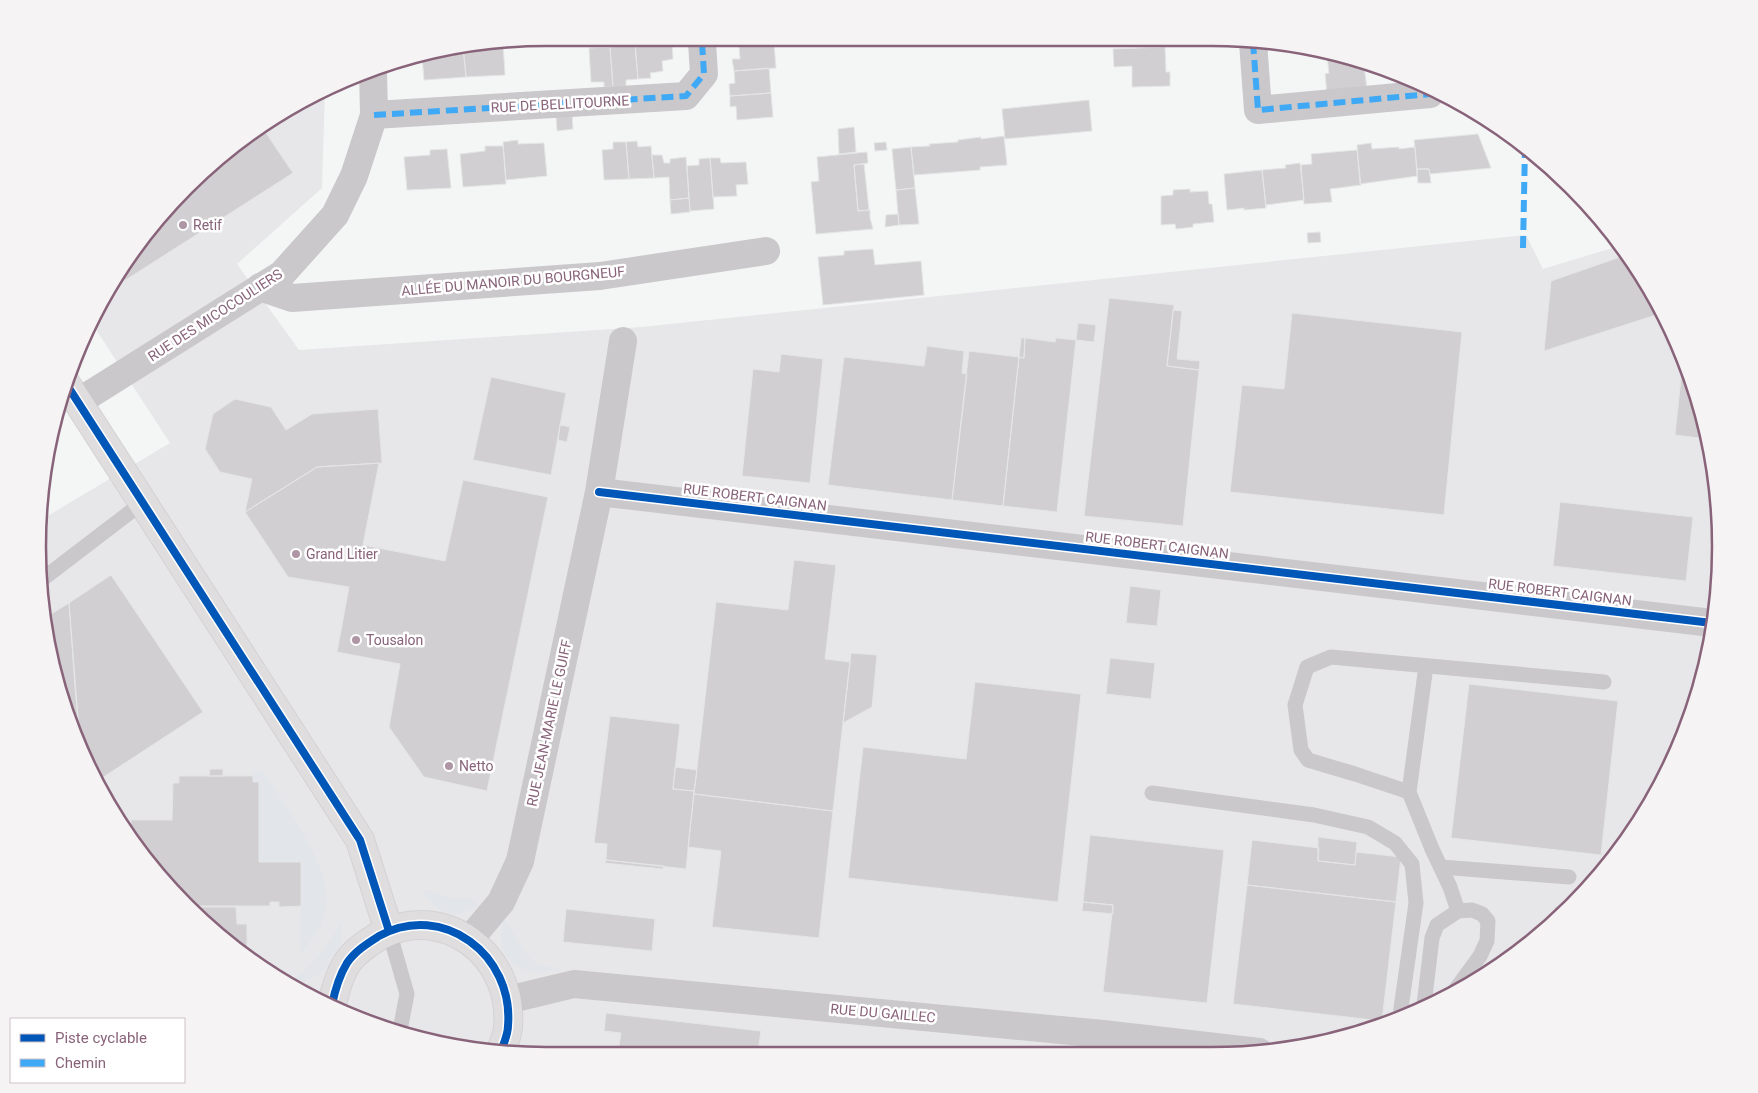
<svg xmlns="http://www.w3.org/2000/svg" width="1758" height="1093" viewBox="0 0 1758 1093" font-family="Roboto,sans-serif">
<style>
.built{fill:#e7e6e8}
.green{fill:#e2e6ea}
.building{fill:#d1cfd1;stroke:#e4e5e5}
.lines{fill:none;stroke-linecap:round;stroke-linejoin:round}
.secondary-casing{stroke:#d4d2d4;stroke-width:30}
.lane{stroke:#cac8ca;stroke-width:15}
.street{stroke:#cac8ca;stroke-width:28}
.secondary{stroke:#dfddde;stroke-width:28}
.quiet{stroke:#3fa9f5;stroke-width:6;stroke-dasharray:12 6;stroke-linecap:butt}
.cycleway-casing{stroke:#fff;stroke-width:11}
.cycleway{stroke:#0057b8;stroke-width:8}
.poi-dot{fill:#ae96a5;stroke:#fff;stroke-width:2}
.labels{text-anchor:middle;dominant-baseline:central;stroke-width:5;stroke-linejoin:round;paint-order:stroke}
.street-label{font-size:14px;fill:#88637a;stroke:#fff}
.poi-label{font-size:14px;fill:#88637a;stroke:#fff;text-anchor:start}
.rim{fill:none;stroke:#88637a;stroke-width:2.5}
</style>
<rect width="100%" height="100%" fill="#f4f6f6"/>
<path class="built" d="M325,88L322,188L237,264L299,350L641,327L1526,235L1543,269L1619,246L1652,292L1693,383L1716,480L1719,580L1703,678L1668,771L1615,856L1547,929L1466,987L1344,1038L1245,1054L480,1051L352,1017L237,950L186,906L123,830L64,710L42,613L38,546L39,521L170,443L93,325L123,263L186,187L237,143Z"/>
<path class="green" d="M263,771C283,802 329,863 327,901C326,922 314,939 300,954L301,862H259V783L253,782V772Z
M422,891H429L451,898H470L478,905C452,923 440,913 422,891Z
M504,919C516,932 521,953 536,963C545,968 555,966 563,970C553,970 540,973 531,971C501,965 498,944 504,919Z
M342,921L341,944L323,971L307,981L294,983L290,981C314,968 328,944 342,921Z"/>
<path class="building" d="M635,42H672L673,59L662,61L663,71L650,73L651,78L638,79Z
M739,42H764L765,45L739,46Z
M503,43L505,75L466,77L463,46Z
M774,44L776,68L734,71L732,59H740L739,46Z
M635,45L638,79L626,80V86L613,87L610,47Z
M463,46L466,77L424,80L422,55Z
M610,47L613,87H604V82H591L589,48Z
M1165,47L1166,72H1170V86L1132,87V66L1114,67L1113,49Z
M1327,55L1364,65L1367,89L1327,93L1325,74L1329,73Z
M769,68L771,93L730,96L729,84L735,83L734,71Z
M771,93L773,117L737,120L736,106L730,107V96Z
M1089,100L1092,131L1005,139L1002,109Z
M572,113L573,129L557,131L556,115Z
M262,127L293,173L110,290L123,263L186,187L237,143Z
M854,127L856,152L839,154L838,129Z
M1478,134L1491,168L1430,174L1429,169H1417L1414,140Z
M1004,136L1007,165L980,167V170L914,175L911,147L930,146L929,144L958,142V140L981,137V139Z
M518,140V144L544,143L547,176L506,180L503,142Z
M637,141L638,147L651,146L654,178L629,179L626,142Z
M613,142H626L629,179L604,180L602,150L613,149Z
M886,142L887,150L875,151L874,143Z
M1371,143L1372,149L1399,147V149L1415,147L1417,176L1360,184L1357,145Z
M485,146H503L506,184L463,187L460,154L485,151Z
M911,147L915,188L896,190L892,149Z
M447,149L451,188L407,190L404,157L430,155V150Z
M1357,150L1361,185L1330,189L1332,202L1304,204L1301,165L1312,164L1311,154Z
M867,152L868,163L854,165L858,211L870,210V218L873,229L816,234L811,182L819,181L817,157Z
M652,155H662L664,163H670V159L686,157L689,198L670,200L669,177L654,178Z
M710,158H720L721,163L746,162L748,184L736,185L737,196L713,197Z
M710,158L714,209L690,211L687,166L699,165V159Z
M1300,163L1304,200L1266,205L1262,170L1286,168L1285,165Z
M864,164L869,210L858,211L854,165Z
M1417,169H1429L1431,183H1418Z
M1262,170L1266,208L1244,210V208L1227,210L1224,174Z
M915,188L919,224L899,225L896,190Z
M1190,189V192L1208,191L1209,204H1212L1214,222L1193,224V227L1176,229L1175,224L1161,225V196L1173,195V190Z
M689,198L690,212L671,214L670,200Z
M898,214L899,225L885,227L886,215Z
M1320,232L1321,242L1308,243L1307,233Z
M873,249L875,265L921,261L924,295L823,305L818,257L844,255V251Z
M1626,255L1652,292L1662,313L1544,351L1551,281Z
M1109,298L1174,305L1167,366L1199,370L1183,526L1084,516Z
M1173,310L1182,311L1177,359L1200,361L1199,370L1167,366Z
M1292,313L1462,332L1444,515L1230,492L1242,385L1284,389Z
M1078,323L1096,325L1094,342L1076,340Z
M1021,338H1025L1024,358L1019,357Z
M1025,338L1055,342L1056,338L1076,340L1057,512L1003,506L1019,357L1024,358Z
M927,346L964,351L962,373L967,374L952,500L828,485L844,357L924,366Z
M969,351L1019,357L1003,506L952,500Z
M781,354L823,359L810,483L742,476L753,369L779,372Z
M1683,359L1693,383L1707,439L1675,435Z
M491,377L566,393L551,475L473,460Z
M235,399L271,407L286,430L312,414L378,409L382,463L317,467L245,512L252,479L220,472L205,449L213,414Z
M560,425L570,427L567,442L558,440Z
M379,463L363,545L445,561L463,480L548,497L487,791L424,777L389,727L400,664L337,652L349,587L288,577L245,512L317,467Z
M1560,502L1693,517L1686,581L1553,566Z
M794,560L836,565L825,659L850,662L833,811L694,794L716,602L788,610Z
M111,575L203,712L99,780L80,742L69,603Z
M1130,586L1161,590L1157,626L1126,623Z
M69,603L75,687L80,742L64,710L43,619Z
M851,653L877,655L872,707L843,723Z
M1110,658L1155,663L1151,699L1106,694Z
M975,682L1081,694L1058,902L848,878L863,747L966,759Z
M1469,684L1618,701L1601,855L1451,838Z
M610,716L680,724L673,789L694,791L686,869L606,860L607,844L594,843Z
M675,767L697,770L694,791L673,789Z
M210,769H223V776H209Z
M179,776H253V782H259V862H301V906L279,907V902H270V906H186L131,839V820H172L173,783H179Z
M694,794L833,811L819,938L712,927L721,851L688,847Z
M1090,835L1224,850L1207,1003L1103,992L1113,905L1083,902Z
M1318,837L1357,842L1355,865L1318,861Z
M1252,840L1319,848L1318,861L1355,865L1356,852L1401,857L1396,902L1247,885Z
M606,860L664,866L663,869L605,863Z
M1247,885L1396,902L1382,1021L1233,1004Z
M1083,902L1113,905V914L1082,911Z
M187,907H236L237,924H247V956L237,950Z
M1555,907L1567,908L1553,923Z
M566,909L655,919L652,951L563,942Z
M606,1013L761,1031L758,1052H618L621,1033L604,1031Z"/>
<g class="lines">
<defs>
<path id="secondary" d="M65,382L360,840L389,931
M332,1005C335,990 339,976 347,963C355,951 368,943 379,936C443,901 514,955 508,1026C508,1034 504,1043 501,1051"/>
</defs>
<use href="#secondary" class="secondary-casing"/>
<path class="lane" d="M40,581L142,503
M1409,792L1426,666
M1152,793L1314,815L1368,827L1395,843L1412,864L1416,903L1400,1015
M1441,867L1569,877
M1458,911L1450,887L1432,849L1409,792L1355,774L1308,760L1301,750L1295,705L1307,667L1331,657L1604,682
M389,931L407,994L400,1030
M1424,1005L1432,938L1437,925L1458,911L1472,910L1482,914L1488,921L1487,941L1480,956L1453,993"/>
<path class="street" d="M1253,42L1258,110L1430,94
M374,115L686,96L704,74L702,42
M260,287L292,298L600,276L766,251
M78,402L282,274L335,215L354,176L374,115L373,69
M599,492L1712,623
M469,940L501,902L520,861L599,492L623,341
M508,1000L574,984L1103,1034L1259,1052"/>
<use href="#secondary" class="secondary"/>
<path class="quiet" d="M1253,42L1258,110L1430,94
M374,115L686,96L704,74L702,42
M1523,248L1525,146"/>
<defs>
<path id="cycleway" d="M65,382L360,840L389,931
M599,492L1712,623
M332,1005C335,990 339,976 347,963C355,951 368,943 379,936C443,901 514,955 508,1026C508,1034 504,1043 501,1051"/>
</defs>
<use href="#cycleway" class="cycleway-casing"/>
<use href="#cycleway" class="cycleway"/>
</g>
<g class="poi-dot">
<circle cx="183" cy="225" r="5"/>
<circle cx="296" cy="554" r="5"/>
<circle cx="356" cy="640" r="5"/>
<circle cx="449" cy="766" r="5"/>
</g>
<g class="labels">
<g class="street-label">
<text transform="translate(560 104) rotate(-3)">RUE DE BELLITOURNE</text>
<text transform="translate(513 281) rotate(-5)">ALLÉE DU MANOIR DU BOURGNEUF</text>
<text transform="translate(215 315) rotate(-33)">RUE DES MICOCOULIERS</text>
<text transform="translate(755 497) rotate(7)">RUE ROBERT CAIGNAN</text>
<text transform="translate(1157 545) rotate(7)">RUE ROBERT CAIGNAN</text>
<text transform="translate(1560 592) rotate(7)">RUE ROBERT CAIGNAN</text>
<text transform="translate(549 723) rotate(-78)">RUE JEAN-MARIE LE GUIFF</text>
<text transform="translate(883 1013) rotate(5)">RUE DU GAILLEC</text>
</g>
<g class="poi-label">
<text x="193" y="225">Retif</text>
<text x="306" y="554">Grand Litier</text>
<text x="366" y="640">Tousalon</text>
<text x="459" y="766">Netto</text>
</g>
</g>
<path d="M0 0H1758V1093H0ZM546 46H1212A500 500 0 0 1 1712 546V547A500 500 0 0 1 1212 1047H546A500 500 0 0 1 46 547V546A500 500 0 0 1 546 46Z" fill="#f5f3f4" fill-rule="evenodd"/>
<path class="rim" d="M546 46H1212A500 500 0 0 1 1712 546V547A500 500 0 0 1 1212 1047H546A500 500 0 0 1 46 547V546A500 500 0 0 1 546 46Z"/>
<rect x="10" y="1018" width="175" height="65" fill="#ffffff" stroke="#cfc1ca"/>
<rect x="20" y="1034" width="25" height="8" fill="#0057b8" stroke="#cfc1ca"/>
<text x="55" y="1043" font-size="15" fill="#88637a">Piste cyclable</text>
<rect x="20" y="1059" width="25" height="8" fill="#3fa9f5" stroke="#cfc1ca"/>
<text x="55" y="1068" font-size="15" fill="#88637a">Chemin</text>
</svg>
